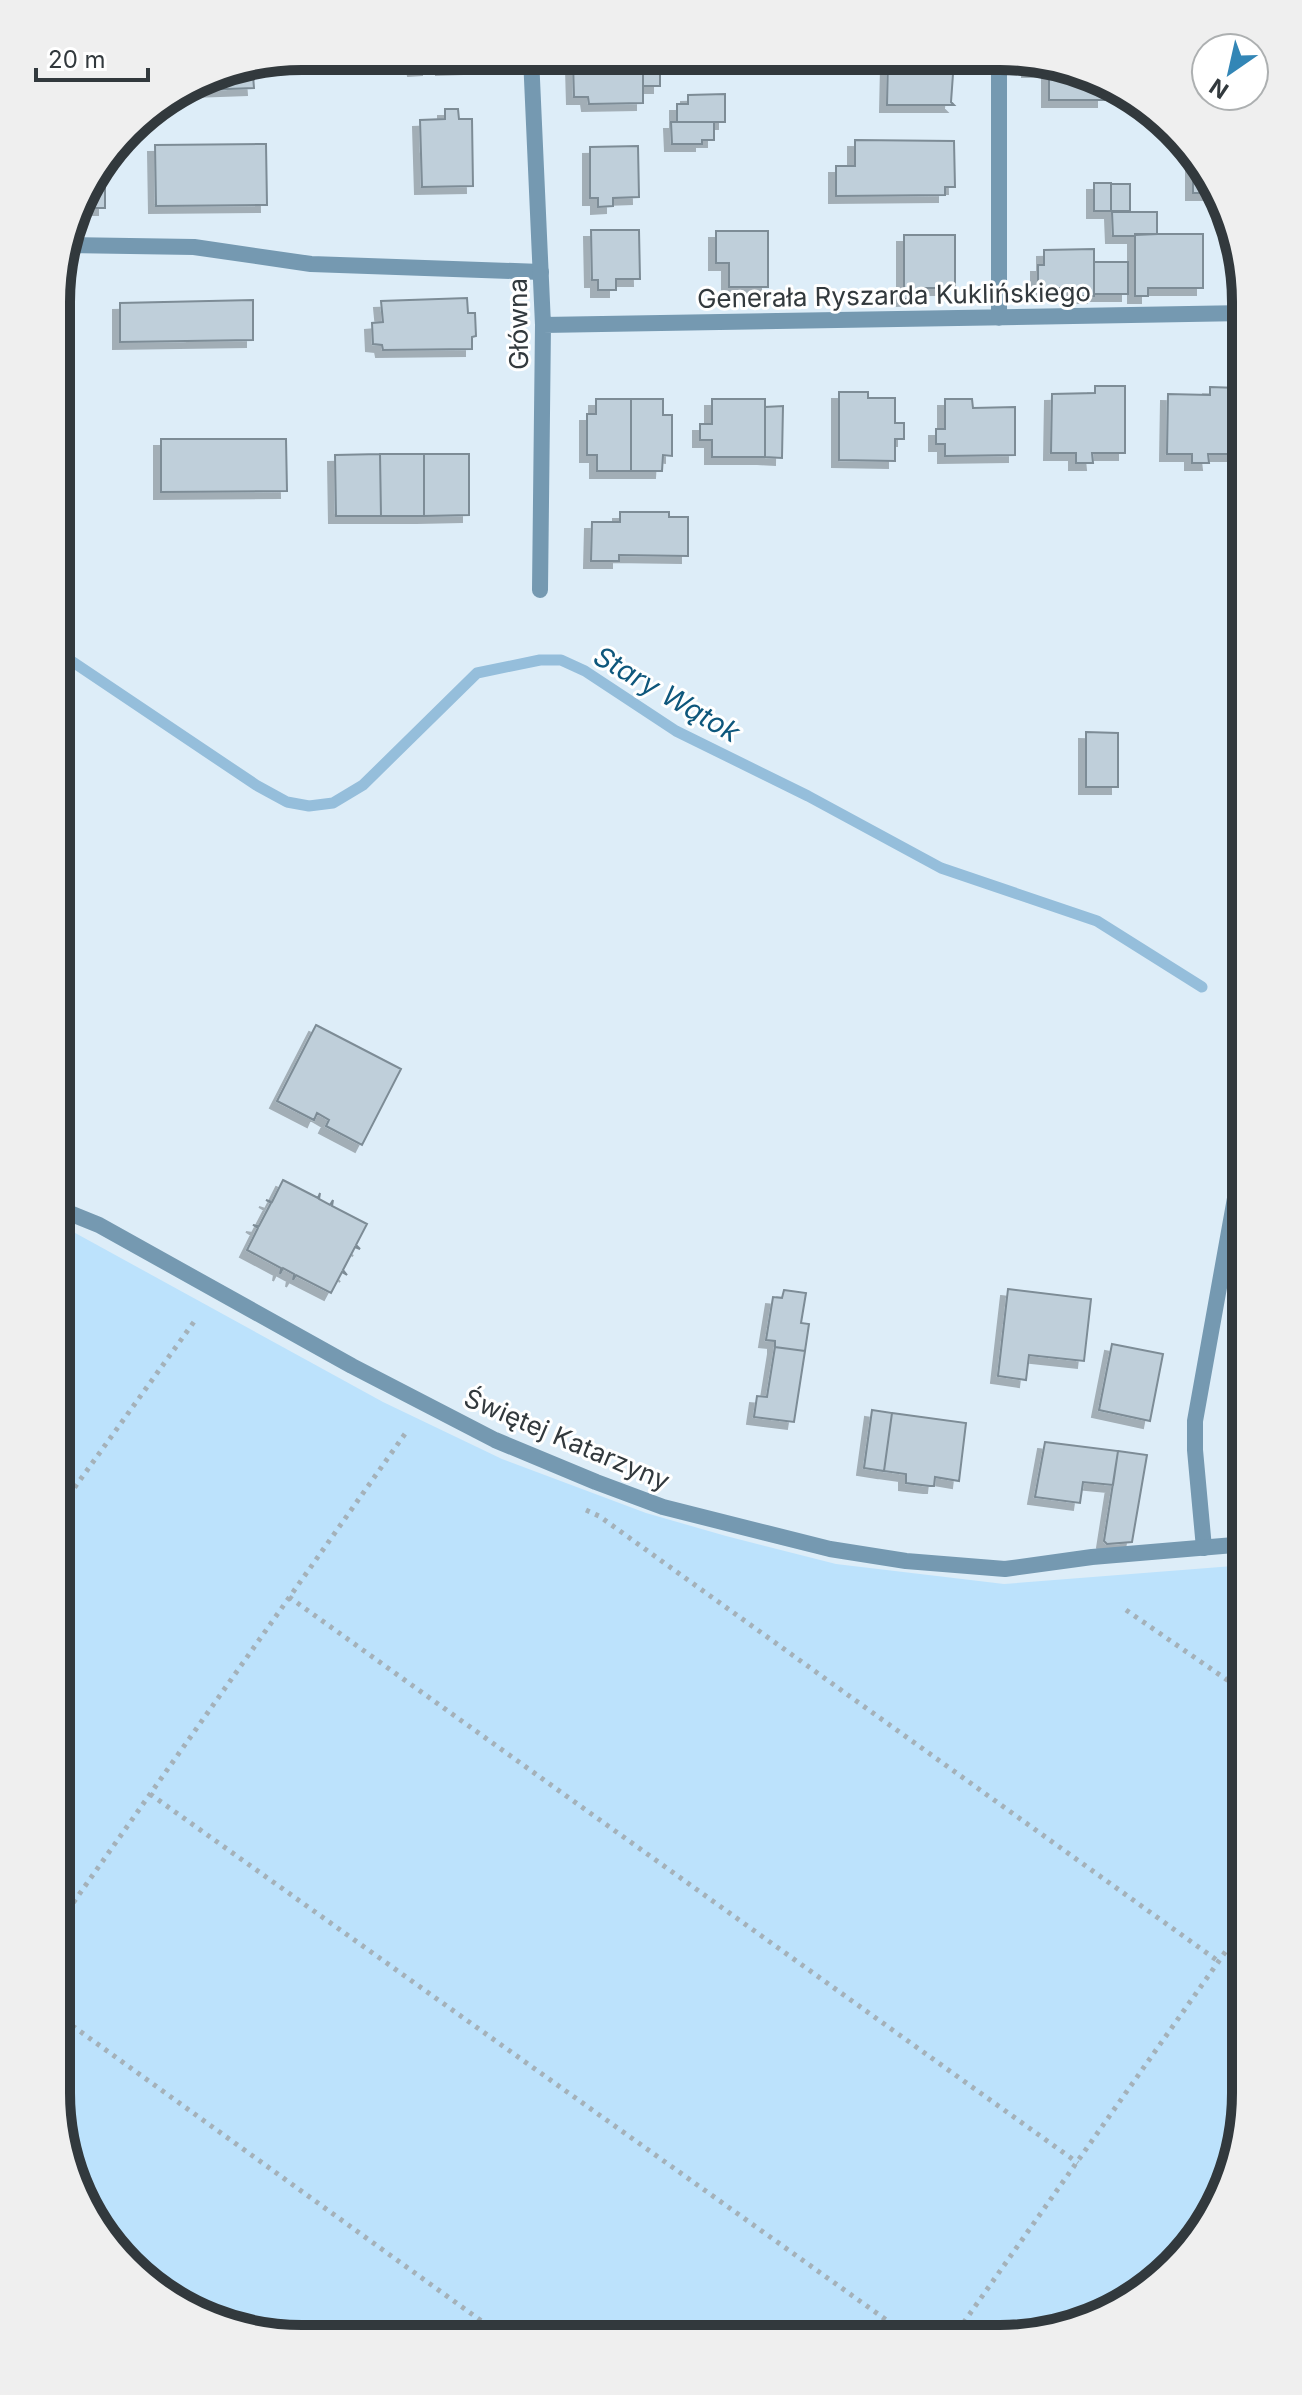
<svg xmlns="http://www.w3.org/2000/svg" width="1302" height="2395" viewBox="0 0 1302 2395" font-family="Inter,sans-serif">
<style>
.green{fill:#bce2fc}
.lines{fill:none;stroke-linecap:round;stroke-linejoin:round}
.stream{stroke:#95bedb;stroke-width:11}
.building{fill:#bfcfda;stroke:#7d8c96;stroke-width:2;filter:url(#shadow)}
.path{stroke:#a4b1b9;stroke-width:5;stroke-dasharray:4 6;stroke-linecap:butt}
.lane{stroke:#7599b1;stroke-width:16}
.street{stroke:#7599b1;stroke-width:16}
.labels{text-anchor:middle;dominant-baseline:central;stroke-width:6;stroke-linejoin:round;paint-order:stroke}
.street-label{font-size:26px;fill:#32393d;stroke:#fff}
.water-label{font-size:28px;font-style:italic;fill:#0e577c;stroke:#fff}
.rim{fill:none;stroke:#32393d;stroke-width:10}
</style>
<defs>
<filter id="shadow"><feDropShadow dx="-7" dy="7" stdDeviation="0" flood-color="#0004"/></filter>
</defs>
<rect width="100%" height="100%" fill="#ddedf8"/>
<path class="green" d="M57,1223L383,1402L502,1459L646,1513L726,1536L836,1564L1004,1584L1246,1565L1245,2109L1227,2186L1195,2243L1137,2297L1079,2326L1000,2339L270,2337L208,2320L140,2278L69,2172L56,2093Z"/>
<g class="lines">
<path class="stream" d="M58,652L256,785L287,802L309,806L333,803L363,785L477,673L540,660H561L585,671L676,731L808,796L941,868L1097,921L1202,987"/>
</g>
<path class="building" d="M308,56H341L342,66L308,67Z
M412,57H479V59H471L470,67L443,68V60H429V68L415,69Z
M589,58H643V103L589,104L588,97H574L573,62H588Z
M643,58H691V63H660V86H643Z
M888,60H954L951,102L954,105H887Z
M1029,61H1047L1104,89V100H1049V70H1029Z
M245,67V75H253L254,88L200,90V80L209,75Z
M725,94V122H677V104H688V95Z
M445,109H458L459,119H472L473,186L422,187L420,120L445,119Z
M671,122H714V140H702V144H672Z
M855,140L954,141L955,187H945V195L836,196V166H855Z
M266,144L267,205L156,206L155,145Z
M638,146L639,197L613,198V206L598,207V198H590V147Z
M105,163V208H77L82,193Z
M1193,164L1213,193H1193Z
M1094,183H1111V211H1094Z
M1111,184H1130V211H1111Z
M1112,212H1157V234L1113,236Z
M591,230H639L640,279H616V290H598V280H592Z
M716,231H768V287H729V263H716Z
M1135,234H1203V288H1148V296H1135Z
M904,235H955V288H920V298L904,299Z
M1094,249V296H1079V288H1038V265H1044V250Z
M1094,262H1128V294H1094Z
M467,298L468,313H475L476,336L472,337V349L383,350L382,345L373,344L372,323L383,322L381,301Z
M253,300V340L120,342V303Z
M1095,386H1125V453H1092L1093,463H1076V453H1051L1052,394L1095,393Z
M1210,387L1239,388L1240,454H1208L1209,463H1192V454H1167L1168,394L1210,395Z
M839,392H868V398H895V423H904V439H895V461L839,460Z
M596,399H631V471H597V455H587V414H596Z
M631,399H663V415H672V456L663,455L662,471H631Z
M712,399H765V457H712V440H700V424H712Z
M945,399H972L973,408L1015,407V455L945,456V444H936V429H945Z
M783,406L782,458L765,457V407Z
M161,439H286L287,491L161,492Z
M380,454H424V516H381Z
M380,454L381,516H336L335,455Z
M424,454H469V515L424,516Z
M620,512H669V517H688V556L619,555V561H591L592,522H620Z
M1086,732L1118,733V787H1086Z
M316,1025L401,1069L362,1145L326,1126L329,1120L317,1113L314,1120L277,1101Z
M283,1180L318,1198L320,1193L319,1199L330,1205L333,1200L332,1206L367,1224L356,1245L360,1249L355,1247L343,1270L347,1275L342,1272L331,1293L296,1275L293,1280L294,1274L283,1268L280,1274L281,1268L247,1250L258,1228L253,1225L259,1226L271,1203L266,1200L272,1202Z
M1008,1289L1091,1299L1084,1361L1029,1355L1026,1380L998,1376Z
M784,1290L806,1293L801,1323L809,1324L805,1351L775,1347V1341L766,1340L773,1297L782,1298Z
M1112,1344L1163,1354L1150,1421L1099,1410Z
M775,1347L805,1351L794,1422L754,1417L757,1396L767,1397Z
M872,1410L892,1413L884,1471L864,1468Z
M892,1413L966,1423L959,1481L935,1477L934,1486H930L906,1483V1474L884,1471Z
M1045,1442L1118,1451L1113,1485L1083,1482L1080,1503L1035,1497Z
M1118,1451L1147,1455L1132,1542L1107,1544L1104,1541Z"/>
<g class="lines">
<path class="path" d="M586,1510L599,1516L1218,1961
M57,1512L196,1319
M289,1597L1078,2163
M1126,1610L1246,1693
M150,1794L913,2339
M56,1927L407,1431
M56,2014L505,2338
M952,2339L1245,1924"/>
<path class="lane" d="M66,245L194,247L311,264L541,272
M1204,1548L1195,1450V1421L1246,1137"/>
<path class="street" d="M531,57L543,325L540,590
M999,318V60
M543,325L1246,313
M57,1208L99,1225L352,1366L495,1440L596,1482L663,1507L830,1549L906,1561L1005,1569L1092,1557L1246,1544"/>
</g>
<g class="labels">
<g class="street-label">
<text transform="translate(894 295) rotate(-1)">Generała Ryszarda Kuklińskiego</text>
<text transform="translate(518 324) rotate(-91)">Główna</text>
<text transform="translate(567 1439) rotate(23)">Świętej Katarzyny</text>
</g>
<g class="water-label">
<text transform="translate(667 694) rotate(30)">Stary Wątok</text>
</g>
</g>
<path d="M0 0H1302V2395H0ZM302 70H1000A232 232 0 0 1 1232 302V2093A232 232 0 0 1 1000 2325H302A232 232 0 0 1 70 2093V302A232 232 0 0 1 302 70Z" fill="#efefef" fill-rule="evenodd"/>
<path class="rim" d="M302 70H1000A232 232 0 0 1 1232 302V2093A232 232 0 0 1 1000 2325H302A232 232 0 0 1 70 2093V302A232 232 0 0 1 302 70Z"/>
<g transform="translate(1230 72) rotate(214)"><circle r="38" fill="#ffffff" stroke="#adb0b1" stroke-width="2"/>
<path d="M0-6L14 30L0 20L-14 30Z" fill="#3386b6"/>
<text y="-12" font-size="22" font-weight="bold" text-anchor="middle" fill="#32393d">N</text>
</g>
<path d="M36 68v12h112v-12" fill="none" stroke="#32393d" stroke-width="4"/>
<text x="48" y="68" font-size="24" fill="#32393d" stroke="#ffffff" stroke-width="6" paint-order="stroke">20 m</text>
</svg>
